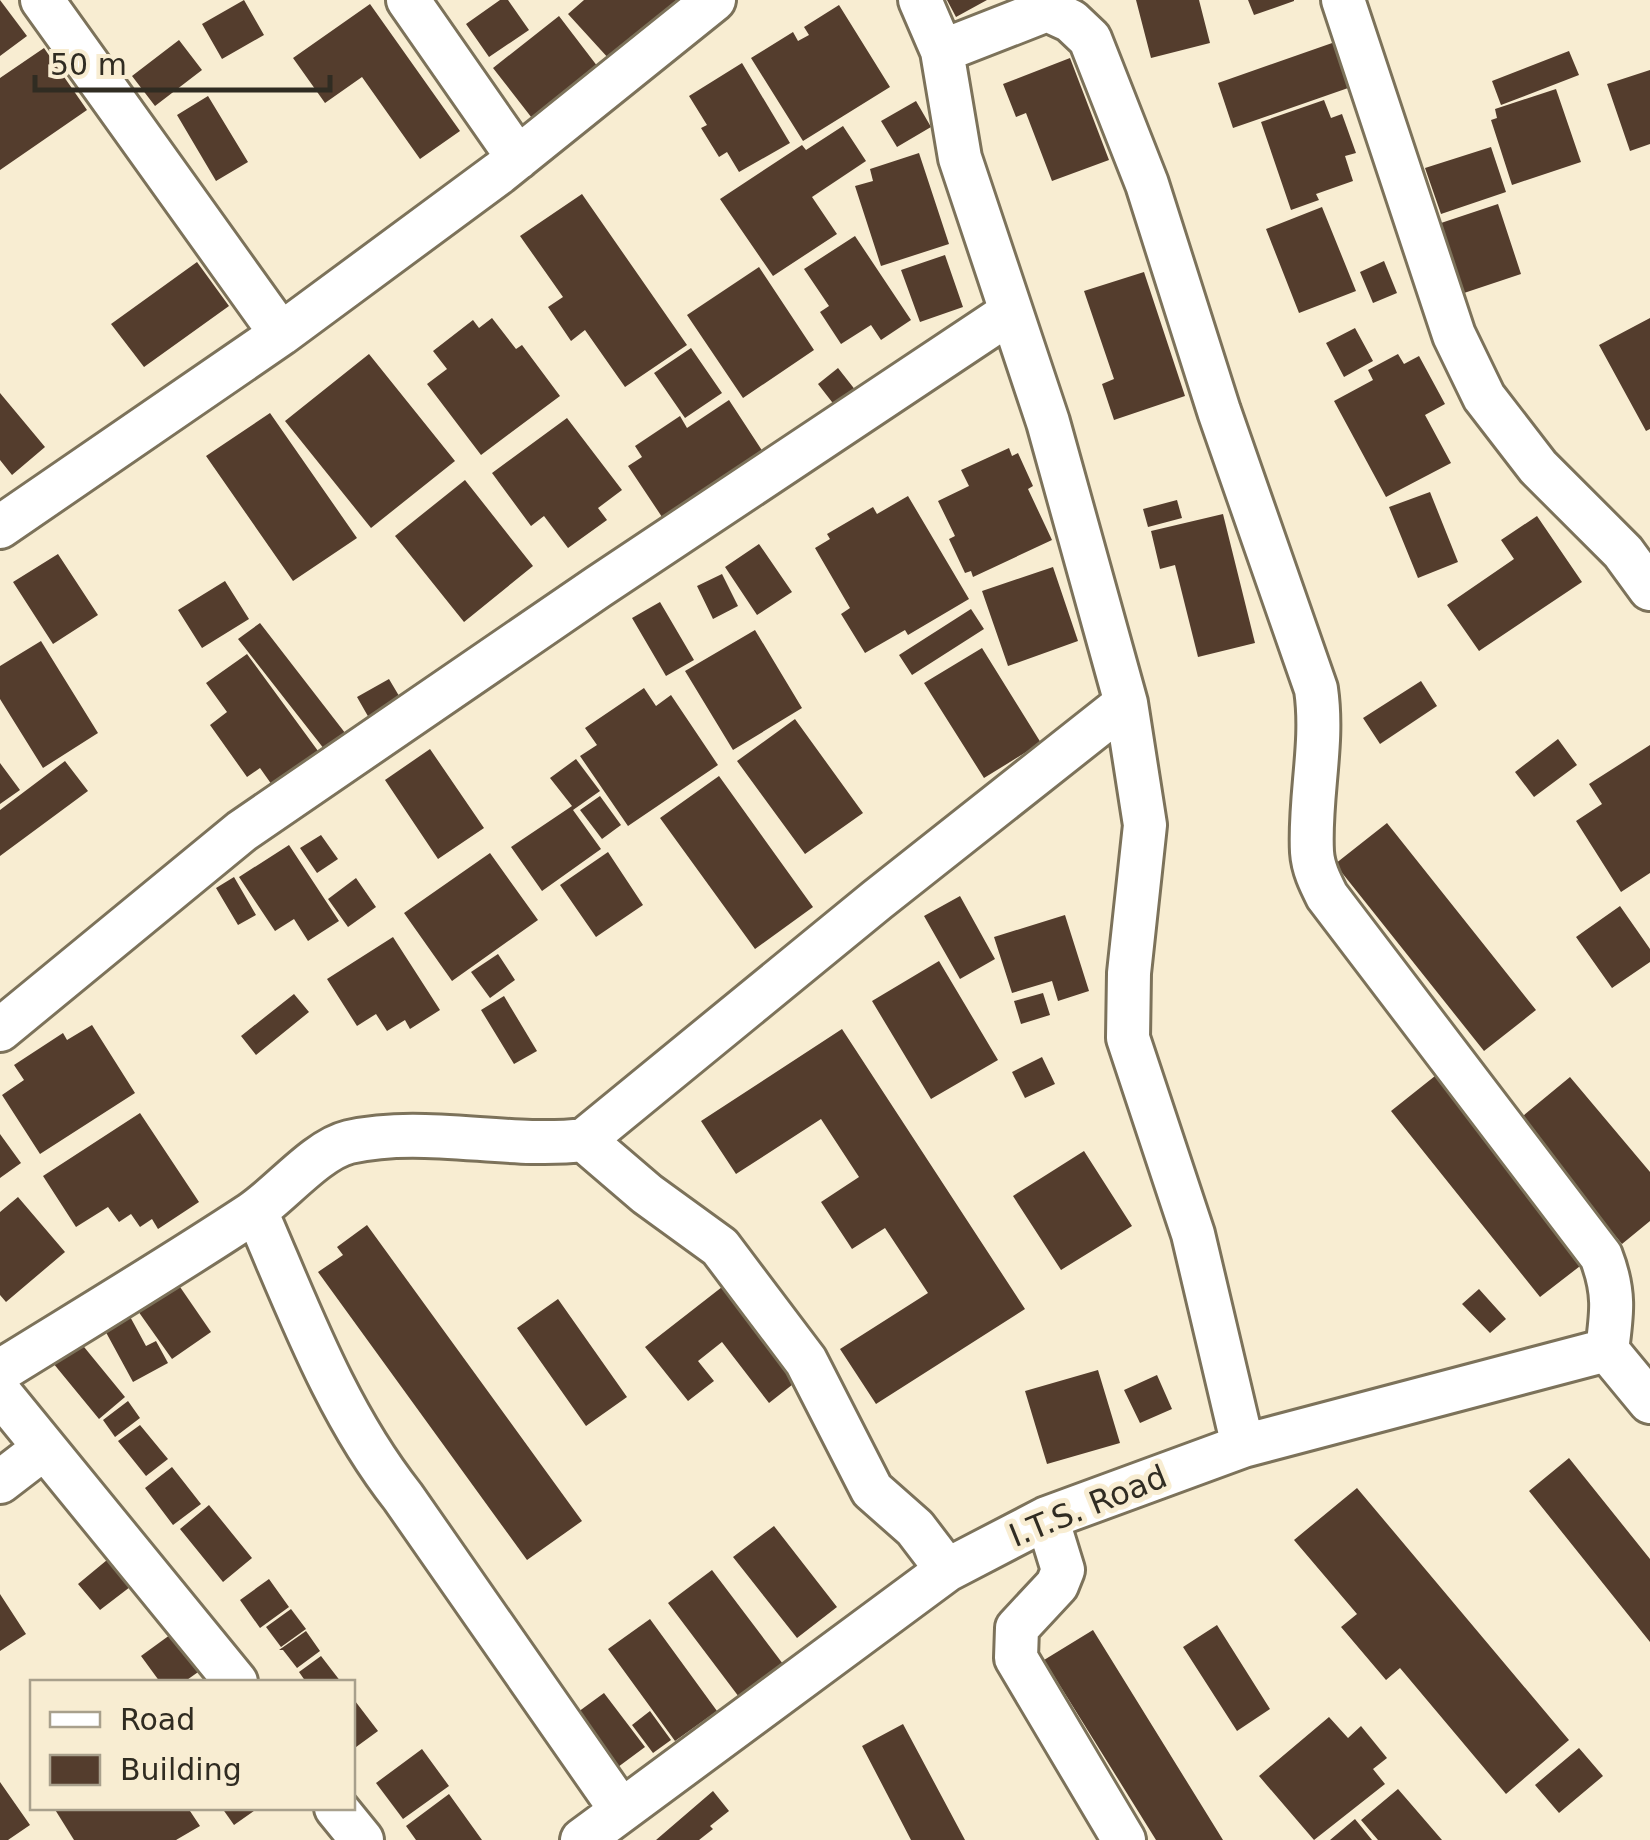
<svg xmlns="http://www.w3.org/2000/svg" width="1650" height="1840" viewBox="0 0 1650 1840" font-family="'DejaVu Sans',sans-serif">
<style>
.building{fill:#543d2d}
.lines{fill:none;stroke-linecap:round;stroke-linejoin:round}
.minor-casing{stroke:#7c725a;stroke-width:48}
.minor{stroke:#fff;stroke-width:42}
.labels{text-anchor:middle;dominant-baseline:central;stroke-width:10;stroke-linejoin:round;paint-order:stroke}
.street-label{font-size:32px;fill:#302c22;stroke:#f8edd2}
</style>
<rect width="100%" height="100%" fill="#f8edd2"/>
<path class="building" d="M0,0L27,36L0,56Z
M244,0L264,35L222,59L202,24Z
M500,0H508L529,30L489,57L466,24Z
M584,0H679L610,60L568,14Z
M947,0H987L956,17Z
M1136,0H1199L1210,43L1151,58Z
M1248,0H1294V1L1254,15Z
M370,4L460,131L420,159L362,77L325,103L293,58Z
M839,5L890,87L803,141L751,58L793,32L798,41L809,35L804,27Z
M559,16L601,71L535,122L493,68Z
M179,40L202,70L155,106L132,76Z
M1335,42L1351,87L1233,128L1218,83Z
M44,48L87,110L0,170V78Z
M1569,51L1579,75L1501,105L1492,81Z
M1070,58L1109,160L1052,181L1026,113L1016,117L1003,84Z
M742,63L790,143L739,172L727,152L719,157L701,128L707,125L689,96Z
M1650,70V144L1630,151L1607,84Z
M1556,89L1581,162L1512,185L1491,120L1497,118L1495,109Z
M208,96L248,162L216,181L177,115Z
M1324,100L1331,118L1342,114L1356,153L1345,156L1353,181L1316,194L1319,200L1291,210L1261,122Z
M916,101L931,127L897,147L881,121Z
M843,126L866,161L812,197L837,234L773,276L720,199L802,145L806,150Z
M1491,147L1506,192L1441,214L1425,168Z
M919,153L949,244L881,266L855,186L873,181L870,169Z
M582,194L687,345L625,387L585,330L571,341L548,307L563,297L520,236Z
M1498,204L1521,274L1464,293L1441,223Z
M1322,207L1356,291L1299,313L1266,229Z
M855,236L911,320L881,340L871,325L841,344L820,312L829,306L804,269Z
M945,255L963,307L920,322L901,270Z
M1384,261L1397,293L1373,303L1360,272Z
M197,262L229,306L144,367L111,324Z
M759,267L814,350L743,398L687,315Z
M1144,272L1185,396L1114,420L1102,384L1114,379L1084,291Z
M492,318L516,349L522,345L560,396L481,455L427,384L447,369L433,351L473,320L479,328Z
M1650,318V429L1646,431L1599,345Z
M1355,328L1373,361L1344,377L1326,343Z
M691,348L722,393L685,418L654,373Z
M369,354L455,461L371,528L285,421Z
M1398,354L1404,364L1419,356L1445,404L1425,415L1451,463L1386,497L1334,401L1373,380L1368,370Z
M838,368L860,396L839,411L818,384Z
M0,393L45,447L12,475L0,460Z
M729,400L765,455L664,520L628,466L642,457L635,446L680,416L687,428Z
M270,413L357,538L293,581L206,456Z
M567,418L622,490L598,508L607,520L568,548L544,516L531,526L492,473Z
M1009,448L1012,456L1018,453L1033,486L1028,489L1052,540L973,577L971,571L965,573L949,539L955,536L938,501L969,486L961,470Z
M465,480L533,566L464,622L395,536Z
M1430,492L1458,562L1418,578L1389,507Z
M908,496L969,599L908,635L905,630L865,653L841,614L850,608L815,548L830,539L827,534L873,507L877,514Z
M1177,500L1182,518L1148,527L1143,509Z
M1223,514L1255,643L1198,657L1175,565L1160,569L1151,531Z
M1537,516L1582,582L1479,651L1447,605L1514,559L1501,540Z
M759,544L792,592L757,615L725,567Z
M58,554L98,615L53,644L13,582Z
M1053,567L1078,641L1008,666L982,591Z
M722,574L738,606L713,619L697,586Z
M225,581L249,619L202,648L178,610Z
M660,602L694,660L666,676L632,618Z
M971,609L984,629L912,675L899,655Z
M260,623L349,738L328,754L238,639Z
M755,630L802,708L733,750L685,671Z
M41,641L98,733L43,768L0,699V666Z
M982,648L1041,743L984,778L924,683Z
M247,654L318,751L272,785L260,768L247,777L210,725L227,712L206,683Z
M389,679L405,706L373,725L357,697Z
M1421,681L1437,706L1380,744L1363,718Z
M644,688L656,706L671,695L718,765L628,826L580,756L597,745L585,728Z
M795,719L863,813L805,854L737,761Z
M1558,739L1577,765L1534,797L1515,772Z
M1650,745V873L1621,892L1576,821L1602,804L1589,784Z
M430,749L484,828L438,859L385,780Z
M576,759L600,791L573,810L601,849L542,891L511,847L572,806L550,778Z
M65,761L88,791L0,856V810Z
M0,763L20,790L0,804Z
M719,776L813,907L755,949L660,818Z
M600,796L621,825L602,839L580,810Z
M1387,823L1536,1010L1484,1051L1335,864Z
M321,835L338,859L317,873L300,848Z
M289,845L339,921L308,941L294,919L275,931L239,877Z
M608,852L643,905L596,937L560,885Z
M490,853L538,920L452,981L404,913Z
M234,877L256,915L238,925L216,888Z
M356,878L376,907L348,927L328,899Z
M960,896L995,959L960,979L924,916Z
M1620,906L1650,949V962L1612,988L1576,937Z
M1065,915L1089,991L1058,1001L1052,981L1012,993L994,937Z
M393,937L440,1010L410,1029L405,1020L387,1031L376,1014L357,1026L327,979Z
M498,954L515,980L490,998L471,972Z
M939,961L998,1060L931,1099L872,1001Z
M1043,993L1050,1015L1021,1024L1014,1001Z
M294,994L309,1012L256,1055L241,1036Z
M504,996L537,1051L514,1064L481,1010Z
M92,1025L135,1093L40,1154L2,1095L24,1080L14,1065L63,1033L67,1040Z
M842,1029L1025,1309L876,1404L840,1349L928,1293L885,1228L852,1249L821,1202L859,1177L821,1119L736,1174L701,1121Z
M1042,1057L1055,1084L1025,1098L1012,1072Z
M1435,1076L1584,1263L1540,1297L1391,1111Z
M1570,1077L1650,1172V1221L1622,1244L1518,1120Z
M140,1113L199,1202L158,1229L152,1219L140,1227L131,1214L119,1222L108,1207L76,1227L43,1176Z
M0,1134L21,1163L0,1178Z
M1084,1151L1132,1226L1061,1270L1013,1196Z
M18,1197L65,1252L6,1302L0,1295V1212Z
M367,1225L582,1521L527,1560L318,1272L343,1255L337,1247Z
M178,1284L211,1332L172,1359L138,1311Z
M722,1287L797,1381L769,1403L722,1342L698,1361L714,1381L688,1401L645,1347Z
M1479,1289L1506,1319L1490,1333L1462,1304Z
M558,1299L627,1397L586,1426L517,1328Z
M127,1311L146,1346L156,1341L168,1363L133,1382L102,1325Z
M80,1342L125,1397L99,1419L53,1363Z
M1098,1370L1120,1443L1047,1464L1025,1391Z
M1157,1375L1172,1409L1140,1423L1124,1390Z
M128,1401L140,1418L115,1437L103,1420Z
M140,1425L168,1459L146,1476L118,1441Z
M1569,1458L1650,1559V1642L1529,1491Z
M172,1467L201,1504L173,1525L145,1488Z
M1357,1488L1569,1740L1506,1794L1400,1668L1386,1680L1341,1627L1357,1614L1294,1540Z
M209,1505L252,1558L223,1582L180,1529Z
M774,1526L837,1607L797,1638L733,1557Z
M107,1560L130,1587L100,1610L78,1584Z
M712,1570L783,1664L739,1697L668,1603Z
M269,1579L289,1607L260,1628L240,1600Z
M0,1594L26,1634L0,1651Z
M291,1609L306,1629L281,1647L266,1627Z
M650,1619L717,1711L675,1741L608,1649Z
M1217,1625L1270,1709L1237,1731L1183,1647Z
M1093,1630L1223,1840H1156L1044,1660Z
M306,1631L320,1651L297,1668L283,1650H279Z
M174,1632L201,1670L184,1682H160L141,1656Z
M321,1656L341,1682H306L299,1672Z
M604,1693L645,1747L618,1767L578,1712Z
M352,1697L378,1731L352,1750Z
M650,1711L671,1740L653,1753L632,1725Z
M1329,1717L1348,1738L1361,1726L1387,1758L1373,1769L1385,1784L1314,1840L1259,1776Z
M903,1724L965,1840H911L862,1746Z
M1579,1748L1603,1776L1559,1813L1535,1785Z
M422,1749L449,1786L403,1819L376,1783Z
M0,1782L30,1825L8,1840H0Z
M1398,1789L1442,1840H1378L1361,1820Z
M713,1791L729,1811L710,1826L713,1829L699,1840H656Z
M449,1794L482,1840H416L406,1826Z
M54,1808H188L200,1826L176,1840H74Z
M222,1808H258L234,1825Z
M1355,1819L1372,1840H1330Z"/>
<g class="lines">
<defs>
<path id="minor" d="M42,0L281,334
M408,0L518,158
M920,0L942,51L960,158L1048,422L1126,703L1145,825L1129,973L1128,1038L1193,1234L1243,1446
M1343,0L1454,335L1484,397L1538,467L1623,552L1650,589
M942,51L1047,10L1071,21L1090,39L1147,184L1219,411L1316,689C1324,744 1309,797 1312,852C1313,868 1320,882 1327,896L1601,1256C1615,1292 1612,1313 1607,1350
M0,527L281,334L499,173L714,0
M0,1030L242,831L598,587L1011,312
M584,1140L647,1194L720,1247L806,1361L872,1490L915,1528L947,1570
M256,1211C299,1310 336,1412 403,1497L621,1810
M0,1371C84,1319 169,1268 251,1214C280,1195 316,1150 349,1142C424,1125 507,1149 584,1140L877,900L1126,703
M0,1393L236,1682
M0,1482L43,1449
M1047,1518L1063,1570L1057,1585L1017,1628L1016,1658L1124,1840
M336,1808L362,1840
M582,1840L947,1570L1047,1518L1243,1446L1607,1350L1650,1402"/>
</defs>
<use href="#minor" class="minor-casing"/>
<use href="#minor" class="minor"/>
</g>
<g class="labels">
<g class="street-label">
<text transform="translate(1088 1506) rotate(-22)">I.T.S. Road</text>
</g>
</g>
<rect x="30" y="1680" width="325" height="130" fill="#f8edd2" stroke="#a8a08c" stroke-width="2.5"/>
<rect x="50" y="1712" width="50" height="15" fill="#ffffff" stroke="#a8a08c" stroke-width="2.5"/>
<text x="120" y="1730" font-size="30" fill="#302c22">Road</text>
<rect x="50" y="1755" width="50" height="30" fill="#543d2d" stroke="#a8a08c" stroke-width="2.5"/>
<text x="120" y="1780" font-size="30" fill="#302c22">Building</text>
<path d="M35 75v15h295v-15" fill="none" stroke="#302c22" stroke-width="5"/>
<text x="50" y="75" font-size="30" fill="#302c22" stroke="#f8edd2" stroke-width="8" paint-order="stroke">50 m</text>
</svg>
